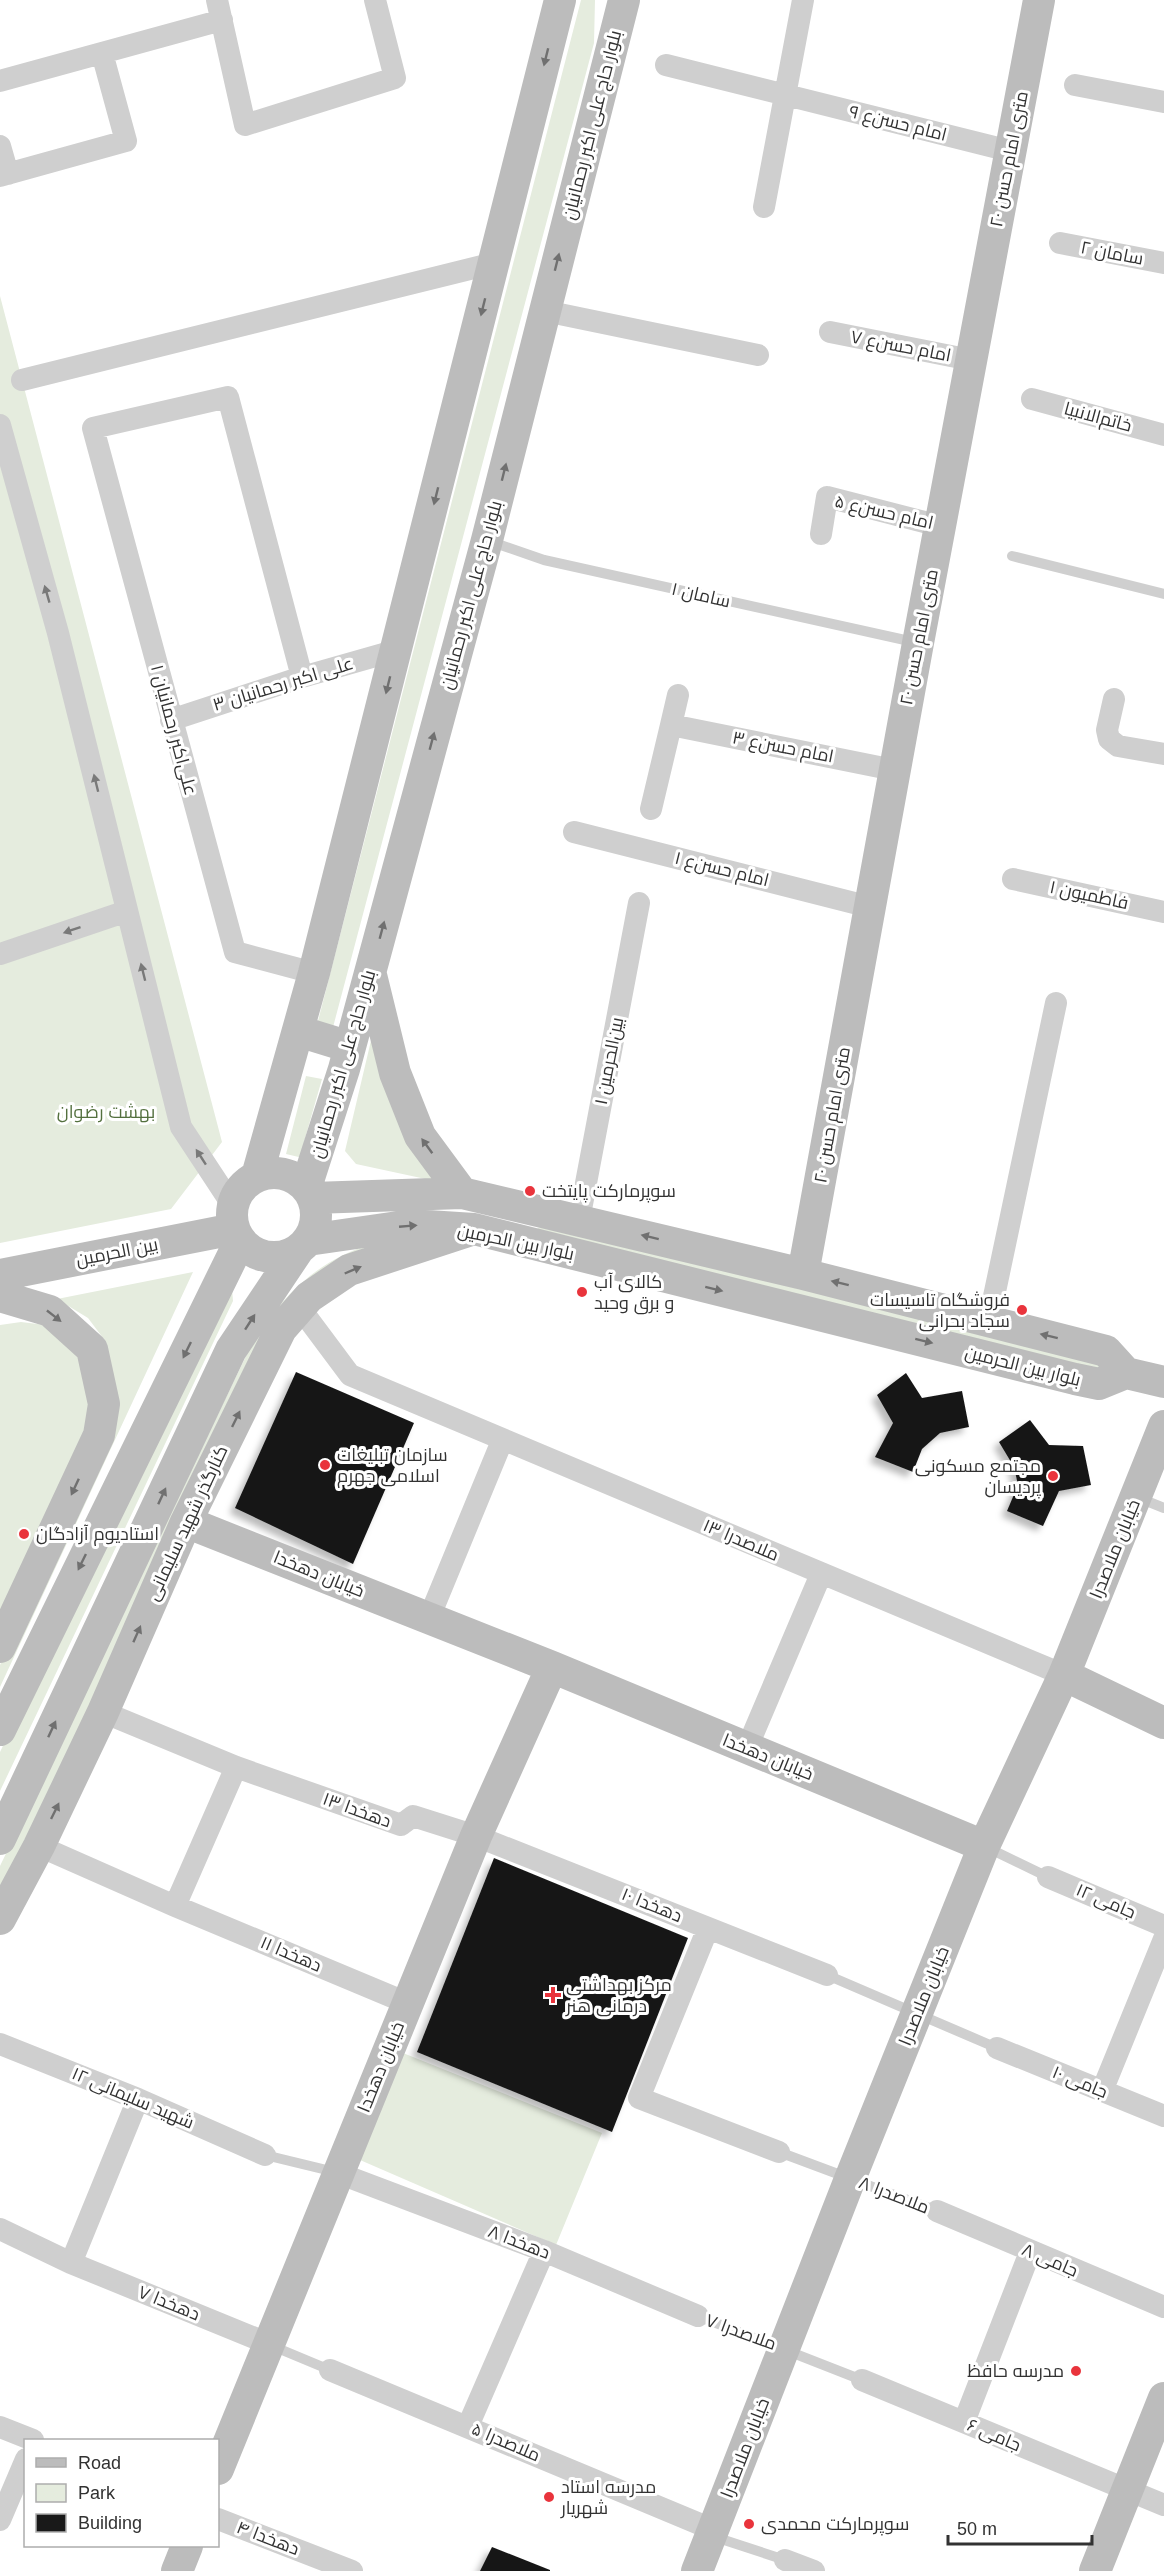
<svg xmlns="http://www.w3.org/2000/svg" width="1164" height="2571" viewBox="0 0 1164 2571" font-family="Arial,Cairo,sans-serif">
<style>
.green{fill:#e5ecde}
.building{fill:#191919;filter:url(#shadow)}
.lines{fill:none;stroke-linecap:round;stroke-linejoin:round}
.lane{stroke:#cfcfcf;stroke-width:10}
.street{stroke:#cfcfcf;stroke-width:22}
.secondary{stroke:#bcbcbc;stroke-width:32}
.oneway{fill:#707070}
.oneway2{fill:#797979}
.poi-dot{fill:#e9343c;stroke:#fff;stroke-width:2}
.labels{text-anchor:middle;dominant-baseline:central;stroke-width:6;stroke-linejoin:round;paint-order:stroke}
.street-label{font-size:18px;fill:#323232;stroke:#fff}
.park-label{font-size:18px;fill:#53703e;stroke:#fff}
.poi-label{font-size:18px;fill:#323232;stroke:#fff;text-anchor:start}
</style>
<defs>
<filter id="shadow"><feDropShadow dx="-5.5" dy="5.5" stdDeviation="3" flood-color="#0004"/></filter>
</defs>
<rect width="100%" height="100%" fill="#fff"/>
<path class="green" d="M581,0H595L594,43L332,1031L318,1021Z
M0,296L222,1142L171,1209L0,1243Z
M373,1032L435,1181L356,1164L345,1151Z
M306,1076L322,1079L304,1142L303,1158L286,1154Z
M556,1225L1095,1359L1099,1367L1093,1373L551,1240L537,1228Z
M382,1240L301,1296L0,1894V1866L259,1329C299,1281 322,1259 382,1240Z
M193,1272L0,1687V1665L87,1479L112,1402L106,1342L88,1318L57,1299Z
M232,1289L233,1301L0,1791V1752L114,1516Z
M21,1322L54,1326L81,1356L98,1406L0,1635V1325Z
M403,2053L602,2133L556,2245L360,2160Z"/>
<path class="building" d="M296,1372L414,1423L353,1564L235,1508Z
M906,1373L922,1398L962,1391L969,1427L940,1433L922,1449L913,1472L875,1457L893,1423L877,1395Z
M1030,1420L1049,1445L1083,1446L1091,1485L1059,1491L1043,1526L1007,1511L1018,1485L1014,1467L999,1442Z
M494,1858L688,1938L612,2132L417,2052Z
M492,2547L550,2570V2571H480Z"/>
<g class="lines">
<path class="lane" d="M489,541L544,560L914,642
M1012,556L1164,594
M1139,1498L1164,1508
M986,1847L1048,1877
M827,1975L997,2048
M779,2152L937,2211
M265,2155L335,2172
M698,2316L862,2380
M270,2345L330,2370
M715,2537L785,2560"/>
<path class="street" d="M217,0L245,125L395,78L375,0
M666,65L1010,151
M0,81L222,20
M1075,85L1164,102
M0,146L8,174
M0,176L126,141L102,53
M764,207L803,0
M1060,243L1164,263
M545,311L758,355
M830,332L971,360
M22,380L494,263
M1032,399L1164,435
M0,425L58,633L181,1127L233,1206
M821,534L827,497L940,526
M302,677L228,397L93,428L235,952L314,973
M1114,699L1107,730L1109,739L1118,746L1164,754
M171,720L302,677L397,650
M671,725L678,695
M651,809L671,725L894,770
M574,832L870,907
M1013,879L1164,912
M0,954L127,911
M579,1220L639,903
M300,1308L350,1375L1064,1675
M989,1320L1056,1003
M429,1618L502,1441
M103,1712L236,1767L401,1825L413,1816L476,1836L827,1975
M747,1748L821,1574
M39,1846L175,1906L407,2003
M1048,1877L1164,1926
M175,1906L236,1767
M708,1928L639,2098L779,2152
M0,2044L138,2099L265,2155
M997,2048L1164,2116
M1102,2091L1164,1939
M338,2173L544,2251L698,2316
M937,2211L1164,2307
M0,2229L71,2263L267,2343
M71,2263L138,2099
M330,2370L714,2530
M862,2380L1164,2505
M964,2422L1030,2252
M468,2426L544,2251
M0,2427L33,2440
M218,2519L352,2571
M0,2520L26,2459
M785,2560L814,2571"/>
<path class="secondary" d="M371,975L395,1073L420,1136L462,1193
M298,1031L350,1047
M232 1215a42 42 0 1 1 84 0a42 42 0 1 1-84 0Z
M257,1176L314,973L560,0
M306,1187L344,1069L487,540L624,0
M313,1198L462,1193L803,1274L1106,1351L1126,1373
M308,1240L412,1225L474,1229L1075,1379L1099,1384L1126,1373
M803,1274L918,643L1039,0
M0,1275L234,1229
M0,1296L50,1311L92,1349L104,1404L99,1435L0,1647
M1126,1373L1164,1382
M186,1522L552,1667L984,1846
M1064,1675L1164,1723
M0,1730L240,1241
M0,1839L231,1350L298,1250
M0,1919L39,1846L103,1712L186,1522L281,1329L309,1297L349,1270L474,1229
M218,2469L476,1836L552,1667
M177,2571L187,2546
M697,2571L850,2179L984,1846L1064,1675L1164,1426
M1095,2571L1164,2398"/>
</g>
<defs><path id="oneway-solid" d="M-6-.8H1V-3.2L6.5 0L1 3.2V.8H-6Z" transform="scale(1.5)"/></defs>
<g class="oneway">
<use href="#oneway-solid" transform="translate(546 57) rotate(104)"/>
<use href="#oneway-solid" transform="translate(557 262) rotate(-76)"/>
<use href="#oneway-solid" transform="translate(483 307) rotate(104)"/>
<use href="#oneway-solid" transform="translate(504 472) rotate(-76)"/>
<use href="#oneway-solid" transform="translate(436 496) rotate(104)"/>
<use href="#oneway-solid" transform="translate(388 685) rotate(104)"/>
<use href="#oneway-solid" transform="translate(432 741) rotate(-75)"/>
<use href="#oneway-solid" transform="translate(382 930) rotate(-75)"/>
<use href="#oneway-solid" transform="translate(427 1146) rotate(-126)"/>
<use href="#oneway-solid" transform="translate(408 1226) rotate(-5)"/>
<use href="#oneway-solid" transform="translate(650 1237) rotate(-166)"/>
<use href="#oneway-solid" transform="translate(353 1270) rotate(-23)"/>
<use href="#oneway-solid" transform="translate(840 1283) rotate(-166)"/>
<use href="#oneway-solid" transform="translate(714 1289) rotate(14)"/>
<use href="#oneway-solid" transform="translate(54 1316) rotate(38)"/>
<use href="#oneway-solid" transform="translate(250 1322) rotate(-57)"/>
<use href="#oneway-solid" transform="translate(1049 1336) rotate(-166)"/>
<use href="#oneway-solid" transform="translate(924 1341) rotate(14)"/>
<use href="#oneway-solid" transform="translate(187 1350) rotate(116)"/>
<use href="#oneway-solid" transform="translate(236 1419) rotate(-64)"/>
<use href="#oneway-solid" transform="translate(75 1487) rotate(115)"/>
<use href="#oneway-solid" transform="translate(162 1496) rotate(-65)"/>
<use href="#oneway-solid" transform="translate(82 1562) rotate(116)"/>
<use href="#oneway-solid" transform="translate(137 1634) rotate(-66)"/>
<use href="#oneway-solid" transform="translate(52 1729) rotate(-65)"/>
<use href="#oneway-solid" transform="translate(55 1811) rotate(-64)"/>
</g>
<g class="oneway2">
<use href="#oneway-solid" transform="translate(47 594) rotate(-106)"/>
<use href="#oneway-solid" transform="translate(96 783) rotate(-104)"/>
<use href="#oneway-solid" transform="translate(72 930) rotate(161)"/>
<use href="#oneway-solid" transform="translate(143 972) rotate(-104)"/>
<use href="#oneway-solid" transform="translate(201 1157) rotate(-123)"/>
</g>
<g class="poi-dot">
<circle cx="530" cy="1191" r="6"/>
<circle cx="582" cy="1292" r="6"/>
<circle cx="1022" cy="1310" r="6"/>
<circle cx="325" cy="1465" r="6"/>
<circle cx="1053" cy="1476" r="6"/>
<circle cx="24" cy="1534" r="6"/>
<path d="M550 1986h6v6h6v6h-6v6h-6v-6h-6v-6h6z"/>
<circle cx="1076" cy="2371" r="6"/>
<circle cx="549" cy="2497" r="6"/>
<circle cx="749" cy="2524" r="6"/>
</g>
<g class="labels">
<g class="street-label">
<text transform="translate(898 123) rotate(14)">امام حسن‌ع ۹</text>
<text transform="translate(592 125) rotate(-76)">بلوار حاج علی اکبر رحمانیان</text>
<text transform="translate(1009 159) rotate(-79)">۲۰ متری امام حسن</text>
<text transform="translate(1112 253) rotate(11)">سامان ۲</text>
<text transform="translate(901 346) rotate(11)">امام حسن‌ع ۷</text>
<text transform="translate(1098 417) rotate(15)">خاتم‌الانبیا</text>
<text transform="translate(884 512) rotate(13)">امام حسن‌ع ۵</text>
<text transform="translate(471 595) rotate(-75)">بلوار حاج علی اکبر رحمانیان</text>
<text transform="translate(701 595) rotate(13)">سامان ۱</text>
<text transform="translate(919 637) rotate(-79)">۲۰ متری امام حسن</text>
<text transform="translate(283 684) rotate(-17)">علی اکبر رحمانیان ۳</text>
<text transform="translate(174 730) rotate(75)">علی‌اکبر رحمانیان ۱</text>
<text transform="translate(783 747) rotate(11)">امام حسن‌ع ۳</text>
<text transform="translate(722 869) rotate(14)">امام حسن‌ع ۱</text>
<text transform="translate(1089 895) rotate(12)">فاطمیون ۱</text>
<text transform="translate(609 1061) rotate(-79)">بین‌الحرمین ۱</text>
<text transform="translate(343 1064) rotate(-74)">بلوار حاج علی اکبر رحمانیان</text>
<text transform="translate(832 1115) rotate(-80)">۲۰ متری امام حسن</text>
<text transform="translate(516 1242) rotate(12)">بلوار بین الحرمین</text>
<text transform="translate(117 1252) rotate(-11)">بین الحرمین</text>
<text transform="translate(1023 1366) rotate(14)">بلوار بین الحرمین</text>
<text transform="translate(187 1523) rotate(-65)">کنارگذر شهید سلیمانی</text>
<text transform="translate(741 1540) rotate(23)">ملاصدرا ۱۳</text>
<text transform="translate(1115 1549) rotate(-68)">خیابان ملاصدرا</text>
<text transform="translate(319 1574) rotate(22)">خیابان دهخدا</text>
<text transform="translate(768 1757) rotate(22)">خیابان دهخدا</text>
<text transform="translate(357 1810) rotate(20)">دهخدا ۱۳</text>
<text transform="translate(1106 1901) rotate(23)">جامی ۱۲</text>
<text transform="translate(652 1905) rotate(22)">دهخدا ۱۰</text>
<text transform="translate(291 1954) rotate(23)">دهخدا ۱۱</text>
<text transform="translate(924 1996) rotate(-68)">خیابان ملاصدرا</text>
<text transform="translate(381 2067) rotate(-68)">خیابان دهخدا</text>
<text transform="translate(1080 2082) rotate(22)">جامی ۱۰</text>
<text transform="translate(133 2098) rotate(23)">شهید سلیمانی ۱۲</text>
<text transform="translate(894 2195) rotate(21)">ملاصدرا ۸</text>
<text transform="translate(519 2242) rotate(21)">دهخدا ۸</text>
<text transform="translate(1050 2260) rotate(23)">جامی ۸</text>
<text transform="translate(169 2303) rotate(22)">دهخدا ۷</text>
<text transform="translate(741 2332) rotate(20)">ملاصدرا ۷</text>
<text transform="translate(994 2435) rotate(23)">جامی ۶</text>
<text transform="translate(506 2442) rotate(23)">ملاصدرا ۵</text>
<text transform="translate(745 2448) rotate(-69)">خیابان ملاصدرا</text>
<text transform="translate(268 2538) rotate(21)">دهخدا ۴</text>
</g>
<g class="park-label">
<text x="106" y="1112">بهشت رضوان</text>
</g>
<g class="poi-label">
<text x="542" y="1191">سوپرمارکت پایتخت</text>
<text x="594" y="1282">کالای آب<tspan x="594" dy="21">و برق وحید</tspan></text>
<text x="1010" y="1300" text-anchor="end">فروشگاه تاسیسات<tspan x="1010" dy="21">سجاد بحرانی</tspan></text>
<text x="337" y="1455">سازمان تبلیغات<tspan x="337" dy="21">اسلامی جهرم</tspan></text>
<text x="1041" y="1466" text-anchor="end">مجتمع مسکونی<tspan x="1041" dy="21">پردیسان</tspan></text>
<text x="36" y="1534">استادیوم آزادگان</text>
<text x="566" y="1985">مرکز بهداشتی<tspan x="566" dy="21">درمانی هنر</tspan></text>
<text x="1064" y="2371" text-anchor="end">مدرسه حافظ</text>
<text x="561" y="2487">مدرسه استاد<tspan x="561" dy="21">شهریار</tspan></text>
<text x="761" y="2524">سوپرمارکت محمدی</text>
</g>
</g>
<rect x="24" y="2439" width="195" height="108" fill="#ffffff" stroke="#adadad" stroke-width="1.5"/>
<rect x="36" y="2458" width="30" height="9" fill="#bcbcbc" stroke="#adadad" stroke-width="1.5"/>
<text x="78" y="2469" font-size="18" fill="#323232">Road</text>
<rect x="36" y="2484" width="30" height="18" fill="#e5ecde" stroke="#adadad" stroke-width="1.5"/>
<text x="78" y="2499" font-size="18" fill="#323232">Park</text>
<rect x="36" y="2514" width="30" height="18" fill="#191919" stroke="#adadad" stroke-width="1.5"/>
<text x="78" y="2529" font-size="18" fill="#323232">Building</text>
<path d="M948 2535v9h144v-9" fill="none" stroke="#323232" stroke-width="3"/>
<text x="957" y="2535" font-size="18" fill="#323232" stroke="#ffffff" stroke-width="4.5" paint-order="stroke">50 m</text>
</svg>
